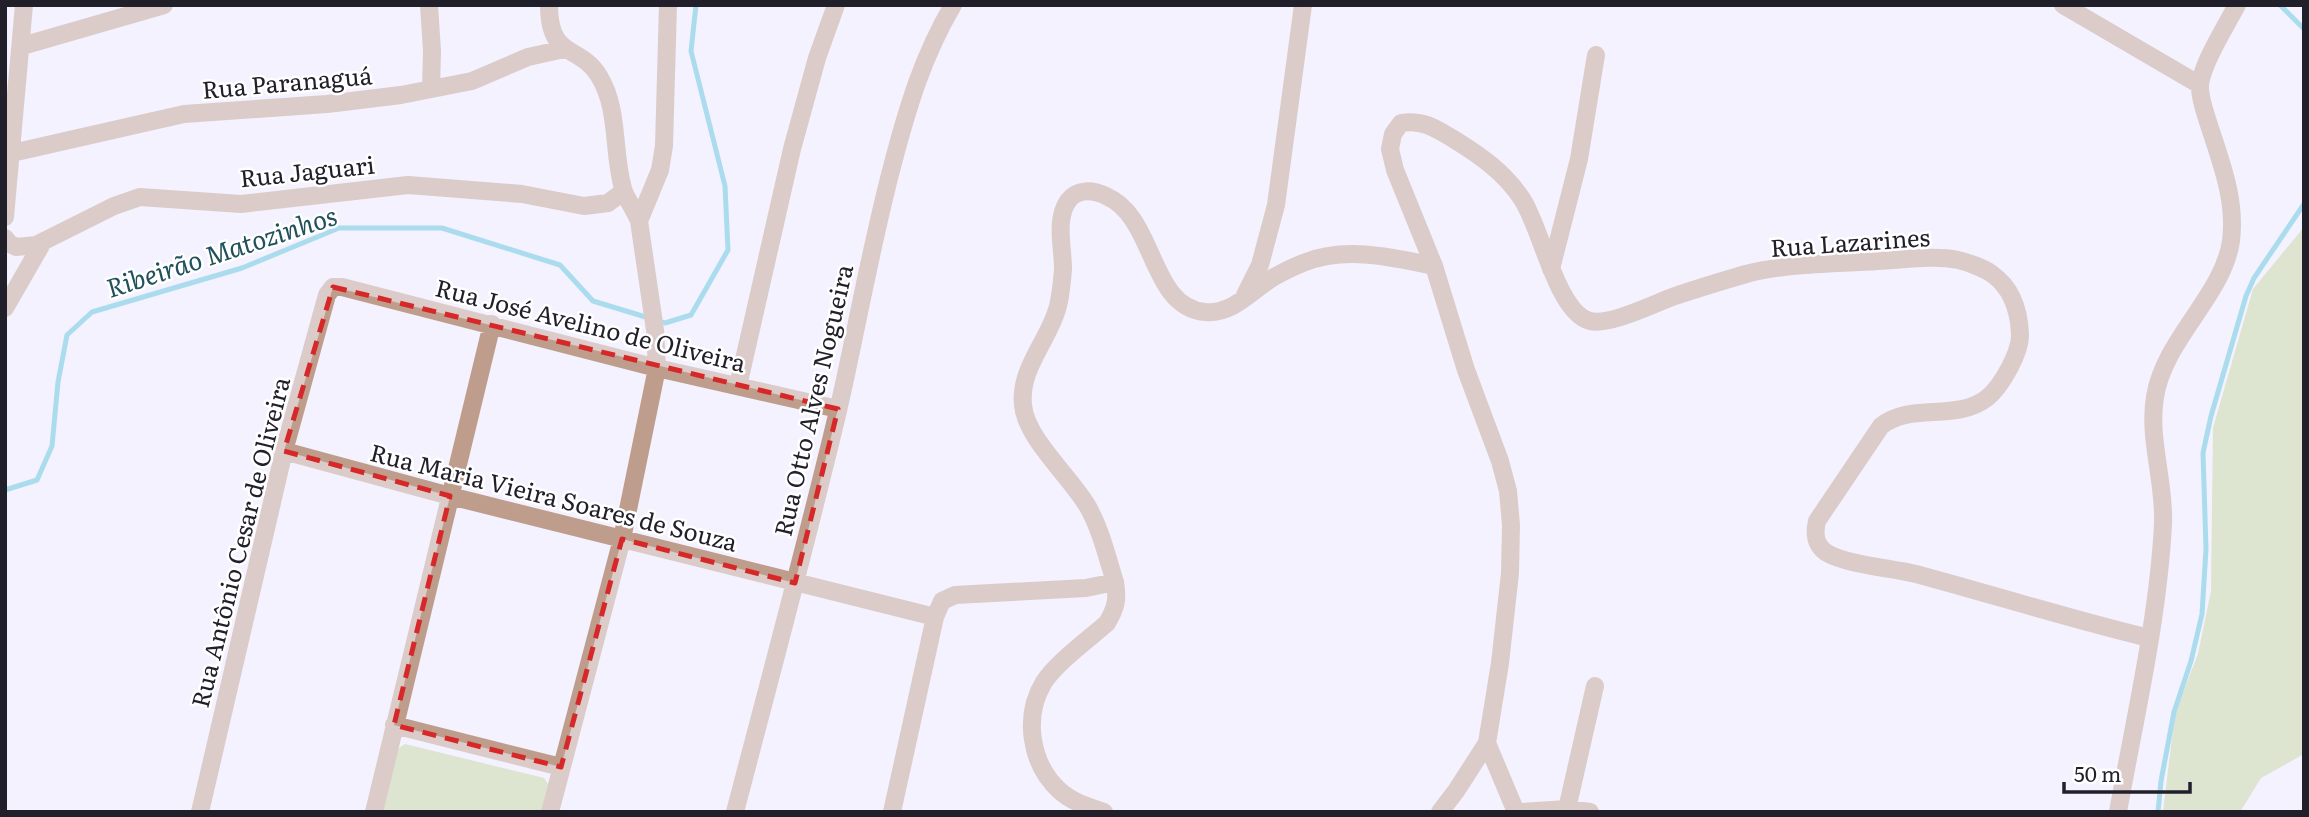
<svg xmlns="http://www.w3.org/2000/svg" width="2309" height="817" viewBox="0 0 2309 817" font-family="Literata,serif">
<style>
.green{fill:#c3d29a}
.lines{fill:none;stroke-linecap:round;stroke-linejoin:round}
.stream{stroke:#53c2da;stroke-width:5}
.street{stroke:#bf9d8c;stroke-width:18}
.marked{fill:none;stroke:#d62828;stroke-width:5;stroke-dasharray:14 9;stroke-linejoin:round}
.labels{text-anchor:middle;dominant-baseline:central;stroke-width:5;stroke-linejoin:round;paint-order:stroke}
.street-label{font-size:24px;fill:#211f2a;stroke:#fff}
.water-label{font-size:26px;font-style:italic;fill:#21515b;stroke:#fff}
</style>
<rect width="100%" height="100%" fill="#f3f2fe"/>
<path class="green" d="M2304,227V754L2261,778L2240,812H2163L2175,713L2198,654L2211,591L2213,428L2253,289Z
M405,744L544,778L548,784L541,812H378L393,752Z"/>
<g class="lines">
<path class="stream" d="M2280,5L2304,29
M659,321L665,323L691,315L728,250L725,186L691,51L696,5
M5,490L37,480L52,446L58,382L67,335L92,312L242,268L339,228H442L560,265L593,301L649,318
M2158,812L2161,781L2174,712L2191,661L2202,614L2206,549L2203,453L2211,416L2246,296L2254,278L2304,204"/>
<path class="street" d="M429,5L432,51L431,89
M549,5C549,60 580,44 599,76C620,110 612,154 624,192C628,201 635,211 639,221
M2063,5L2200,85
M22,46L164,5
M12,153L184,114L327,104L401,95L472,81L528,57L564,49
M5,217L24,5
M5,238L10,244L16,247L36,245L114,206L140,197L241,204L408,185L522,194L584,206L608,203L624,191
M1551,269L1579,159L1596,55
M1245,295L1260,265L1276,205L1303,5
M5,308L43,242
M738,386L792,149L817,58L836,5
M284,451L450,496L935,617
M394,725L561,767
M1487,743L1516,812
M1567,809L1595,686
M200,812L284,451L327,295L333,287H342L657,368L838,409
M374,812L492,324
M550,812L622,539L657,368L655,330L639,221L660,170L664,146L668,5
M735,812C770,678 806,545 838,411C857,328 871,245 893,163C908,106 923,56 953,5
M892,812L935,617L942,601L955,595L1086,588L1115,582C1107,557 1101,530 1088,507C1071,477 1026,439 1023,405C1019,368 1050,339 1058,306C1061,294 1062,281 1063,269C1063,247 1055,220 1068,201C1077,188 1094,190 1106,196C1156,217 1149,307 1205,312C1233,315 1253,289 1274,277C1283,272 1293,267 1303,263C1345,246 1391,257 1434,266
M1104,812C1089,807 1072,802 1060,791C1030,764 1023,716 1044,682C1056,663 1089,639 1107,623C1116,608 1118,599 1115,582
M1440,812L1456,791L1487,743L1500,663L1510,573L1511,525L1508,491L1500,461L1466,370L1434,266L1395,170L1390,149L1393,134L1401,123C1423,119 1437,129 1455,140C1481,156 1505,173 1522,199C1541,227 1557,313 1590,321C1610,326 1655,303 1675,296C1699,288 1722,281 1746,274C1788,263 1835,264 1878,261C1903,260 1933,255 1958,260C1967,262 1984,268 1992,274C2012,288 2019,311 2020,334C2021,352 2001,387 1987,398C1956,422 1911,402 1881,426L1817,521C1814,534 1815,545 1827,553C1848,565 1892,568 1916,574C1994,595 2070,619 2149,638
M1522,812L1567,809L1590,812
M2118,812C2135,717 2158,620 2163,524C2165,482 2148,439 2155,397C2164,339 2223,296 2231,241C2236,201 2222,165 2210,128C2206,115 2200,100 2200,87C2200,67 2227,24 2237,5"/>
</g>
<path d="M0 0H2309V817H0ZM333,287L838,409L795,583L622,539L561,767L394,725L450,496L284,451Z" fill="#f3f2fe" fill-opacity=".55" fill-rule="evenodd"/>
<path class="marked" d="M333,287L838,409L795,583L622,539L561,767L394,725L450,496L284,451Z"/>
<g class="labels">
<g class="street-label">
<text transform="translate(287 81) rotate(-5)">Rua Paranaguá</text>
<text transform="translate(307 170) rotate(-6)">Rua Jaguari</text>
<text transform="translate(1850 241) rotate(-4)">Rua Lazarines</text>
<text transform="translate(591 324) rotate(14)">Rua José Avelino de Oliveira</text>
<text transform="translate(812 400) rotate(-77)">Rua Otto Alves Nogueira</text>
<text transform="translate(554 496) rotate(14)">Rua Maria Vieira Soares de Souza</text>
<text transform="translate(239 542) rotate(-76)">Rua Antônio Cesar de Oliveira</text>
</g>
<g class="water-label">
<text transform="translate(221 250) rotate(-18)">Ribeirão Matozinhos</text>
</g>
</g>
<rect width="2309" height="817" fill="none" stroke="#211f2a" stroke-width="14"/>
<path d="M2064 782v10h126v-10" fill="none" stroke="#211f2a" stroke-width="3.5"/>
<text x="2074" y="782" font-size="21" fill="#211f2a" stroke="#ffffff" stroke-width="5" paint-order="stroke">50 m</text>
</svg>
